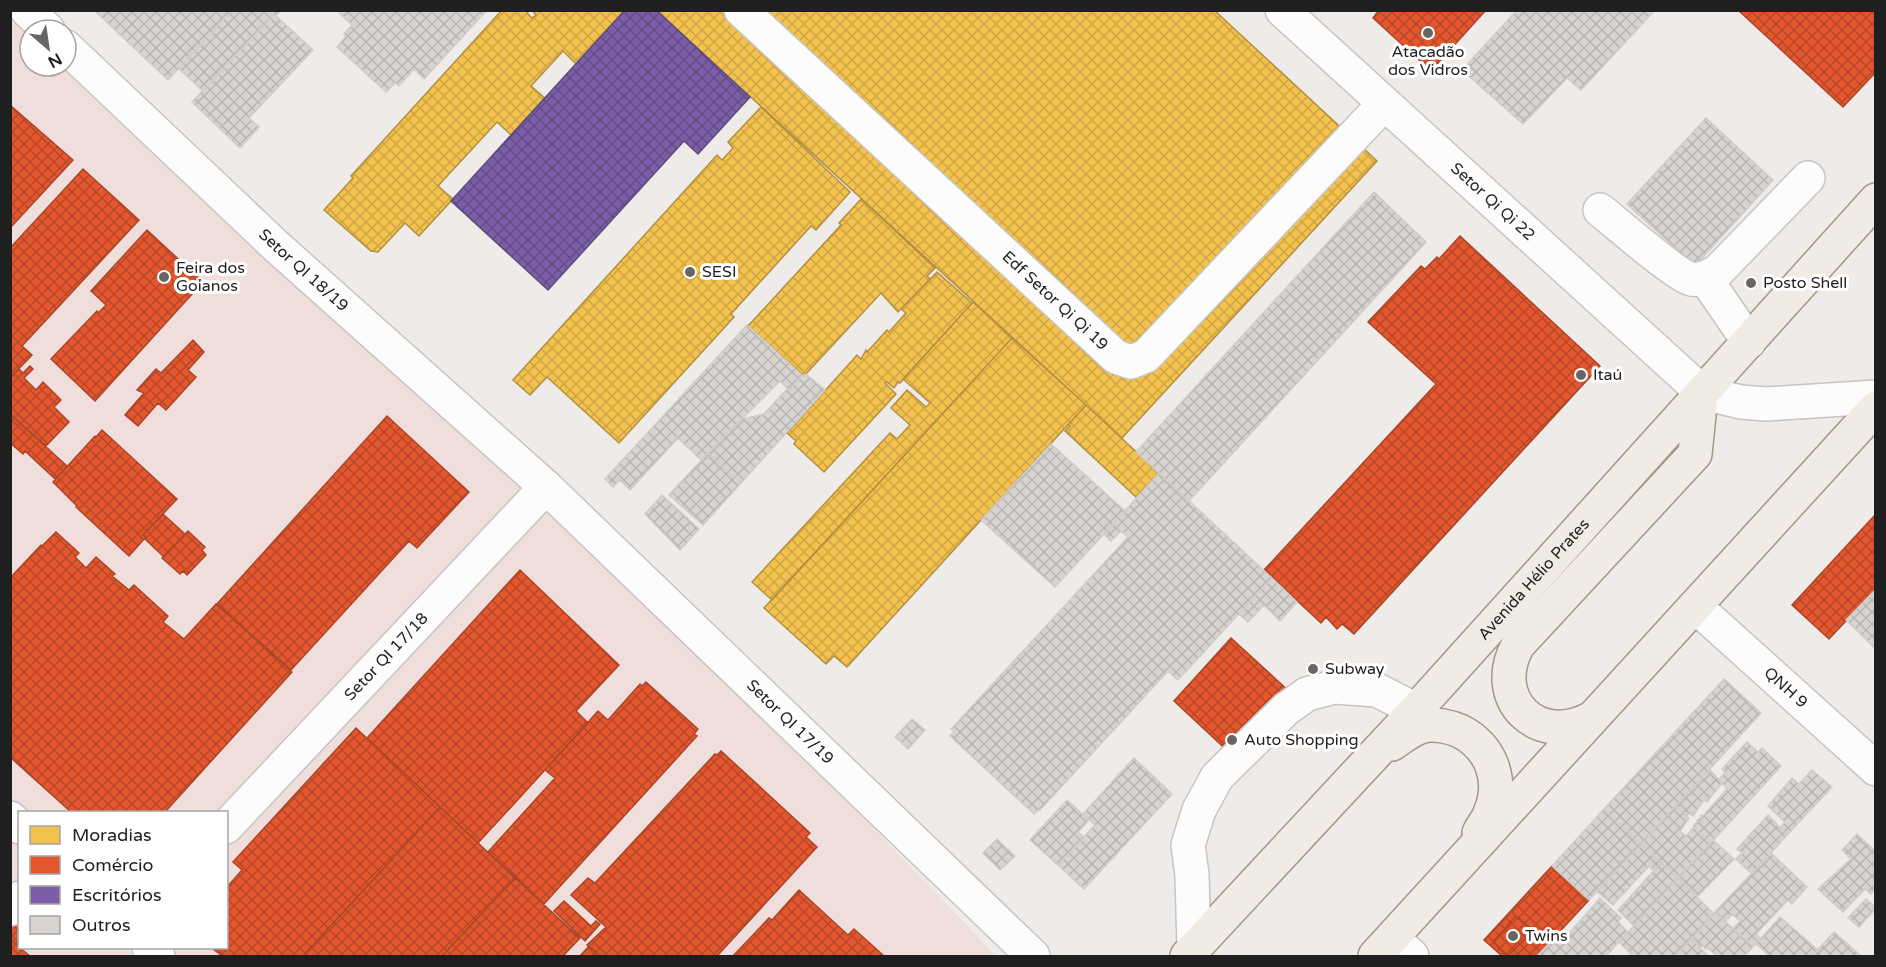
<svg xmlns="http://www.w3.org/2000/svg" width="1886" height="967" viewBox="0 0 1886 967" font-family="'Varela Round',sans-serif">
<style>
.commercial{fill:#f0dedd;fill-rule:evenodd}
.homes{fill:url(#homes-cross-hatch);stroke:#b39040;stroke-width:1.5}
.shops{fill:url(#shops-cross-hatch);stroke:#a9462a;stroke-width:1.5}
.offices{fill:url(#offices-cross-hatch);stroke:#5f4b7e;stroke-width:1.5}
.building{fill:url(#building-cross-hatch);stroke:#d1ccc9;stroke-width:1.5}
.lines{fill:none;stroke-linecap:round;stroke-linejoin:round}
.minor-casing{stroke:#c6c5c4;stroke-width:36}
.major-casing{stroke:#a49784;stroke-width:36}
.minor{stroke:#fcfcfc;stroke-width:33}
.major{stroke:#f1ebe5;stroke-width:33}
.poi-dot{fill:#676665;stroke:#fff;stroke-width:2}
.labels{text-anchor:middle;dominant-baseline:central;stroke-width:6;stroke-linejoin:round;paint-order:stroke}
.poi-label{font-size:16px;fill:#1f1f1f;stroke:#fff;text-anchor:start}
.street-label{font-size:16px;fill:#1f1f1f;stroke:#fff}
</style>
<defs>
<pattern id="homes-cross-hatch" width="8" height="8" patternUnits="userSpaceOnUse" patternTransform="scale(1.5)"><rect width="8" height="8" fill="#f2c14e"/><path d="M0 0l8 8M0 8l8-8" fill="none" stroke="#cfa544"/></pattern>
<pattern id="shops-cross-hatch" width="8" height="8" patternUnits="userSpaceOnUse" patternTransform="scale(1.5)"><rect width="8" height="8" fill="#e4572e"/><path d="M0 0l8 8M0 8l8-8" fill="none" stroke="#b84727"/></pattern>
<pattern id="offices-cross-hatch" width="8" height="8" patternUnits="userSpaceOnUse" patternTransform="scale(1.5)"><rect width="8" height="8" fill="#7b5ea7"/><path d="M0 0l8 8M0 8l8-8" fill="none" stroke="#644d87"/></pattern>
<pattern id="building-cross-hatch" width="8" height="8" patternUnits="userSpaceOnUse" patternTransform="scale(1.5)"><rect width="8" height="8" fill="#d6d3d1"/><path d="M0 0l8 8M0 8l8-8" fill="none" stroke="#b7b5b3"/></pattern>
</defs>
<rect width="100%" height="100%" fill="#eeebe8"/>
<path class="commercial" d="M10,11H28L30,30V66H66L546,487L996,956H11ZM20,812H226V948H20Z"/>
<path class="homes" d="M502,10H531L527,13L532,18L536,15L532,10H625L576,64L563,51L531,86L545,98L511,135L497,122L438,186L453,199L419,236L405,223L378,252L371,251L324,210L353,178L351,176Z
M656,10H1214L1377,161L1122,438Z
M761,107L850,192L816,230L811,226L731,314L734,317L619,443L547,377L530,395L513,380L717,155L722,160L733,148L728,142Z
M861,199L935,268L927,276L930,279L898,312L881,293L804,376L748,326L841,225L839,223Z
M937,272L972,303L900,383L898,382L894,388L887,382L885,383L896,394L824,472L794,444L796,441L787,433L857,355L861,359L866,350L867,352L887,330L889,332L906,313L901,309Z
M973,302L1012,338L772,600L752,582L890,433L897,439L910,425L891,408L907,390L926,407L930,403L903,379Z
M1012,338L1086,405L847,667L834,656L826,664L764,608Z
M1086,405L1159,473L1137,498L1065,431L1070,426L1068,425Z"/>
<path class="shops" d="M1379,10H1486L1431,71L1373,18Z
M1738,10H1876V72L1843,107Z
M10,105L73,160L10,228Z
M83,169L139,220L22,346L32,355L10,378V248Z
M147,230L203,282L95,401L51,359L97,311L98,313L106,305L91,291Z
M1460,236L1600,366L1354,634L1342,624L1337,629L1326,617L1321,623L1264,570L1436,384L1368,322L1421,266L1425,269L1437,257L1439,259Z
M193,340L204,352L188,370L196,377L166,410L158,403L138,426L125,415L144,393L137,390L156,369L161,373Z
M30,366L33,369L24,378L36,390L43,382L61,400L54,407L69,422L46,446L10,414V378L19,369L23,373Z
M10,414L67,466L55,479L25,451L23,454L10,443Z
M387,416L469,492L417,548L409,541L291,670L217,604Z
M102,430L177,499L143,535L146,537L129,556L76,507L77,506L53,482L95,436L96,437Z
M163,514L185,534L164,557L145,539L146,537L143,535Z
M1876,514V589L1829,639L1792,605Z
M188,531L205,547L202,550L206,555L187,575L183,571L180,574L162,558Z
M56,532L79,553L75,557L86,568L96,557L115,574L112,576L129,590L134,585L168,616L163,622L184,639L216,604L292,672L165,812H71L10,757V578L41,545L42,546Z
M520,570L619,665L576,711L588,723L478,843L367,738Z
M1231,638L1292,694L1234,757L1174,701Z
M646,682L698,729L694,734L697,736L544,904L488,852L555,778L545,770L598,711L608,720L640,684L642,686Z
M356,728L440,807L303,956H222L212,948H226V888L242,870L233,862Z
M721,751L810,833L806,837L817,847L717,956H600L587,945L606,927L571,895L588,878L595,883L715,754L717,755Z
M440,807L515,878L442,956H303Z
M1552,866L1589,900L1537,956H1502L1484,940Z
M515,878L580,938L563,956H442Z
M799,890L848,935L854,929L884,956H733L769,918L772,920Z
M564,901L591,926L596,921L600,924L585,941L554,911Z
M20,913V947L10,939V920Z
M1516,916L1534,931L1507,956L1493,942Z
M10,939L20,948L30,956H10Z
M589,946L600,956H580Z"/>
<path class="offices" d="M625,10H656L750,97L698,154L684,141L548,290L451,201Z"/>
<path class="building" d="M94,10H232L168,80Z
M232,10H281L276,16L274,14L203,91L179,69Z
M342,10H487L424,79L414,69L399,86L395,83L386,92L337,47L346,36L344,34L352,25L339,13Z
M1517,10H1655L1581,90L1567,78L1523,124L1462,70Z
M274,14L313,50L249,118L259,127L240,148L192,102Z
M1706,118L1773,180L1695,266L1627,204Z
M1374,192L1426,242L1189,501L1136,452Z
M747,325L802,375L789,390L780,381L701,460L678,438L630,490L620,480L613,487L605,479Z
M806,374L825,390L741,483L708,453L742,418L744,419L764,414L787,389L789,390L802,375L804,376Z
M1051,444L1125,511L1055,587L981,520Z
M708,453L741,483L703,525L669,495Z
M1159,473L1272,578L1178,680L1168,671L1040,810L1039,809L1034,814L950,736L954,731L951,729L1128,537L1121,531L1111,541L1104,534Z
M662,495L699,529L680,550L645,514Z
M1272,578L1297,602L1280,621L1264,605L1248,622L1239,614Z
M1876,589V649L1846,620Z
M1724,679L1761,713L1641,844L1604,809Z
M912,719L925,730L908,749L895,737Z
M1747,742L1758,752L1762,748L1781,766L1711,843L1693,826L1698,821L1697,820L1701,818V815L1703,816L1727,789L1719,779L1725,773L1722,769Z
M1134,758L1172,794L1084,889L1058,865L1095,825L1083,814Z
M1709,769L1722,783L1707,802L1704,800L1693,816L1690,813L1687,816L1676,806Z
M1812,770L1832,787L1787,835L1780,828L1785,822L1768,806L1792,778L1799,784Z
M1067,800L1089,820L1078,832L1084,837L1058,865L1030,840Z
M1676,806L1689,818L1680,831L1686,836L1694,827L1711,843L1678,878L1641,844Z
M1604,809L1641,844L1589,900L1552,866Z
M1768,815L1787,835L1752,874L1736,859L1742,853L1737,849Z
M1857,834L1876,852V888L1871,894L1865,889L1843,912L1818,889L1851,859L1842,850Z
M997,839L1015,856L1000,870L983,853Z
M1713,840L1734,859L1698,896L1678,878Z
M1641,844L1661,863L1654,871L1649,866L1613,905L1597,891Z
M1771,853L1807,887L1792,904L1788,900L1756,934L1761,939L1753,947L1733,929L1740,921L1732,914L1725,922L1715,912Z
M1661,863L1678,878L1634,926L1618,910Z
M1678,878L1714,914L1675,956H1629L1631,954L1619,942Z
M1600,898L1621,918L1618,922L1628,932L1606,956H1537L1559,933L1564,939Z
M1866,899L1876,908L1859,927L1848,918Z
M1715,912L1753,947L1744,956H1717L1708,948L1706,949L1702,945L1701,947L1692,938Z
M1780,917L1818,950L1812,956H1770L1756,944Z
M1834,932L1851,947L1861,956H1812Z
M1691,939L1707,955L1706,956H1675Z"/>
<g class="lines">
<defs>
<g id="minor">
<path d="M27,10L48,30"/>
<path id="s1" d="M741,10L1116,357L1131,362L1146,356L1384,104"/>
<path id="s2" d="M1282,10L1703,393L1741,402L1766,404L1876,397"/>
<path id="s3" d="M66,47L276,246L546,487L1033,956"/>
<path d="M1600,210C1615,222 1677,276 1691,279C1700,281 1711,275 1718,271L1808,178"/>
<path d="M1705,278L1749,342"/>
<path id="s4" d="M1695,606L1876,769"/>
<path d="M10,818L20,827"/>
<path id="s5" d="M226,827L546,487"/>
<path d="M10,909L20,898"/>
<path d="M1392,938L1412,956"/>
<path d="M149,948L158,956"/>
<path d="M1194,949L1192,875L1188,845L1199,810L1217,777L1286,709L1307,694L1334,687L1377,690L1416,710"/>
</g>
<g id="major">
<path d="M1592,718C1538,748 1488,699 1518,645L1695,454L1701,395"/>
<path d="M1392,744C1401,738 1413,728 1424,726C1434,723 1451,727 1460,731C1491,747 1504,780 1490,813C1488,820 1482,826 1479,833"/>
<path id="s6" d="M1187,956L1416,710L1876,200"/>
<path d="M1375,956L1876,408"/>
</g>
</defs>
<use href="#minor" class="minor-casing"/>
<use href="#major" class="major-casing"/>
<use href="#minor" class="minor"/>
<use href="#major" class="major"/>
</g>
<g class="poi-dot">
<circle cx="1428" cy="33" r="6"/>
<circle cx="690" cy="272" r="6"/>
<circle cx="164" cy="277" r="6"/>
<circle cx="1751" cy="283" r="6"/>
<circle cx="1581" cy="375" r="6"/>
<circle cx="1313" cy="669" r="6"/>
<circle cx="1232" cy="740" r="6"/>
<circle cx="1513" cy="936" r="6"/>
</g>
<g class="labels">
<g class="poi-label">
<text x="1428" y="52" text-anchor="middle">Atacadão<tspan x="1428" dy="18">dos Vidros</tspan></text>
<text x="176" y="268">Feira dos<tspan x="176" dy="18">Goianos</tspan></text>
<text x="702" y="272">SESI</text>
<text x="1763" y="283">Posto Shell</text>
<text x="1593" y="375">Itaú</text>
<text x="1325" y="669">Subway</text>
<text x="1244" y="740">Auto Shopping</text>
<text x="1525" y="936">Twins</text>
</g>
<g class="street-label">
<text stroke="none"><textPath href="#s2" startOffset="285">Setor Qi Qi 22</textPath></text>
<text stroke="none"><textPath href="#s3" startOffset="326">Setor QI 18/19</textPath></text>
<text stroke="none"><textPath href="#s1" startOffset="428">Edf Setor Qi Qi 19</textPath></text>
<text stroke="none"><textPath href="#s6" startOffset="512">Avenida Hélio Prates</textPath></text>
<text stroke="none"><textPath href="#s5" startOffset="234">Setor QI 17/18</textPath></text>
<text stroke="none"><textPath href="#s4" startOffset="122">QNH 9</textPath></text>
<text stroke="none"><textPath href="#s3" startOffset="990">Setor QI 17/19</textPath></text>
</g>
</g>
<rect width="1886" height="967" fill="none" stroke="#1f1f1f" stroke-width="24"/>
<rect x="18" y="811" width="210" height="138" fill="#ffffff" stroke="#a5a5a5" stroke-width="1.5"/>
<rect x="30" y="826" width="30" height="18" fill="#f2c14e" stroke="#a5a5a5" stroke-width="1.5"/>
<text x="72" y="841" font-size="18" fill="#1f1f1f">Moradias</text>
<rect x="30" y="856" width="30" height="18" fill="#e4572e" stroke="#a5a5a5" stroke-width="1.5"/>
<text x="72" y="871" font-size="18" fill="#1f1f1f">Comércio</text>
<rect x="30" y="886" width="30" height="18" fill="#7b5ea7" stroke="#a5a5a5" stroke-width="1.5"/>
<text x="72" y="901" font-size="18" fill="#1f1f1f">Escritórios</text>
<rect x="30" y="916" width="30" height="18" fill="#d6d3d1" stroke="#a5a5a5" stroke-width="1.5"/>
<text x="72" y="931" font-size="18" fill="#1f1f1f">Outros</text>
<g transform="translate(48 48) rotate(151)"><circle r="28" fill="#ffffff" stroke="#a5a5a5" stroke-width="1.5"/>
<path d="M0-4.5L10 22L0 15L-10 22Z" fill="#676665"/>
<text y="-9" font-size="16" font-weight="bold" text-anchor="middle" fill="#1f1f1f">N</text>
</g>
</svg>
